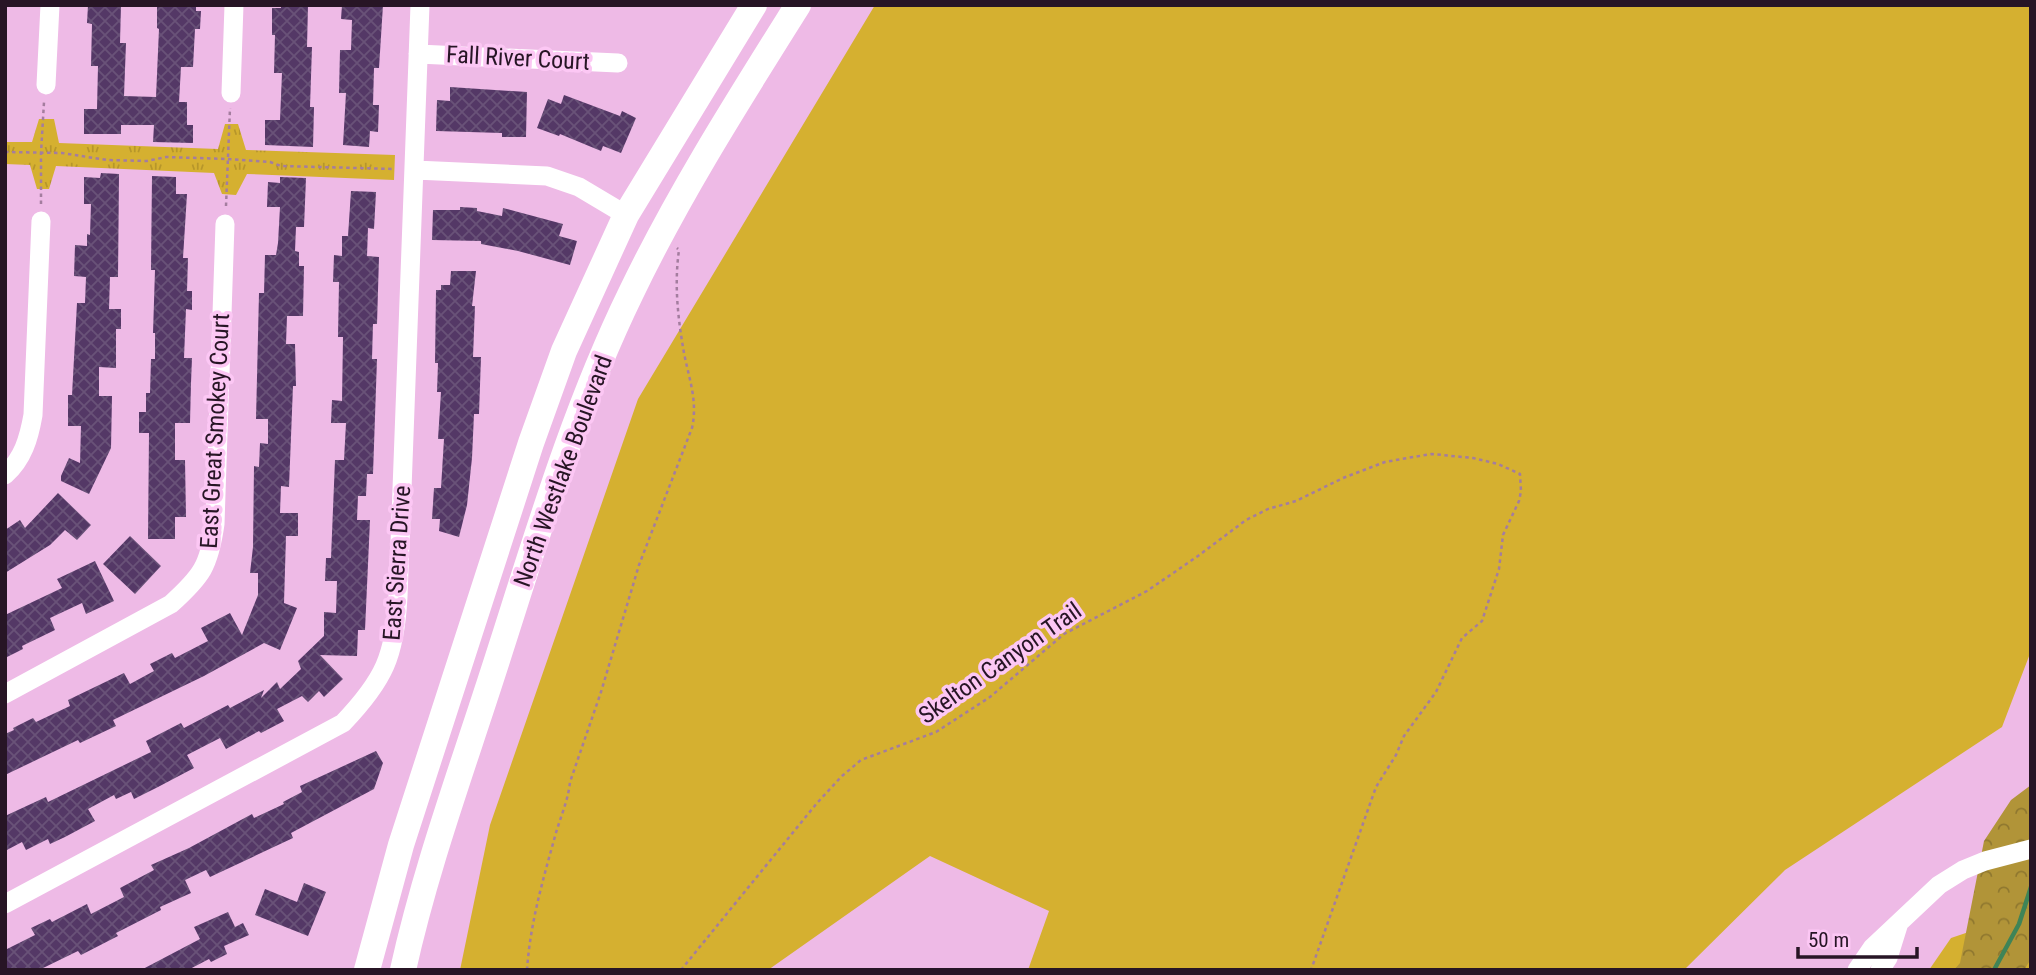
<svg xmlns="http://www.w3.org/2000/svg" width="2036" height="975" viewBox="0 0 2036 975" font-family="'Roboto Condensed',sans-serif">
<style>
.grass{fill:#d5b030}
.forest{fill:url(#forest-crowns)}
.park{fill:url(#park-tufts)}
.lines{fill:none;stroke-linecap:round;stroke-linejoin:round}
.stream{stroke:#3f8457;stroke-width:4.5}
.building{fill:url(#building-cross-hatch)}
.path{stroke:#a47d9f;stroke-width:2.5;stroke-dasharray:3.5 3.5;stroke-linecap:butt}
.street{stroke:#fff;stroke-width:19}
.secondary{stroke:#fff;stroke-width:26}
.labels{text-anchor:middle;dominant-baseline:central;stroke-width:7;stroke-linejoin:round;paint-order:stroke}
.street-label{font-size:24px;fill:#271525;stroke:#fcc7f4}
</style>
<defs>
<pattern id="forest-crowns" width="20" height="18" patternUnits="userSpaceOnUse" patternTransform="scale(1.75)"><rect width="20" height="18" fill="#b19438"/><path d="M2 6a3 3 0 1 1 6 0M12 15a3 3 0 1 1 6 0" fill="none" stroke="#90782f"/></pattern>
<pattern id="park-tufts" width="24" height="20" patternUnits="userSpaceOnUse" patternTransform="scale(1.75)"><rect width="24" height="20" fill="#d5b030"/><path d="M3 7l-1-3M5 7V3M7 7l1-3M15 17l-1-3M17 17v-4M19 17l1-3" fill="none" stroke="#b7962a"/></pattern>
<pattern id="building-cross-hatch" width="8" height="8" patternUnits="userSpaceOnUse" patternTransform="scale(1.75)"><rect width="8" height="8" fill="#543866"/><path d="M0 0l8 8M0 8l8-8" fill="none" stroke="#695278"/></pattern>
</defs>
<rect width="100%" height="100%" fill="#eebae6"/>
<path class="grass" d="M875,5H2031V651L2002,727L1785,870L1684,970H1028L1049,911L930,856L768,970H460L490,825L638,399Z
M2031,911V970H1929L1951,938Z"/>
<path class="forest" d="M2031,785V959L2024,970H1954L1960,963L1984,841L2011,800Z"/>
<path class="park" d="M39,119H54L59,143L218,149L225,124H238L246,150L395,155L394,180L247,174L236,195L222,194L214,173L56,166L49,189H37L30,165L5,164V142H32Z"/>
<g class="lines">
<path class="stream" d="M1994,970L2019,924L2031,887"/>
</g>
<path class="building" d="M88,5H121L120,43H126L124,96L156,97L159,29L157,28V6L196,5V11H201L200,29H195L193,67H181L179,102H187V125H193V143L153,142L154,125H121V134H84V109H97L98,66H91L92,24L87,23Z
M281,5H308L307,47H312L310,107H314L313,147L265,145V120H280L282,73H274L275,35H272V8H281Z
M342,5H383L379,68H374L373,105H379L378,132L370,131L369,147L343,145L346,93H339L340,50H351L352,20L341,19Z
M450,87L527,92L526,137H502V133L436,131L437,100L450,101Z
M564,95L620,116L622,111L636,118L621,153L603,146L601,151L560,134L559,136L537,128L548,99L561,104Z
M101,173L119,174L118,277H110L109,309H121V329H116V368L99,367V396H112L111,448L89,494L61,481V476L69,458L80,463L81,426H68V395H72L77,303H85L86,277L74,276L75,245L87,246V234L90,235L91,204H84V177L100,178Z
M152,176L176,177V194H187L183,258H188L187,291H192V310L186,309L184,358H192L191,383L190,423H175V460H185L186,517H175V539H148L149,433H139V412H146V393H150L151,359H155V333H153L155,270H151Z
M280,177L306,178L304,227H296L295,251L299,252V266H304L303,316H287L286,344H295L296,386H293L289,487L281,486L280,513H298V536H286L284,603L297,608L280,650L264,643L204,676L113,720L116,726L80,743L78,740L5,775V734L14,730L13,728L33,718L36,722L70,706L68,700L124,673L130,684L154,671L150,664L172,653L175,658L208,641L201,628L230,613L242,635L258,595V573H250L253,547L254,466L259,467L260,443L268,444V419H256L259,293H264L265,255H276L278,243L280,207H267L268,182L280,183Z
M351,191L376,192L374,229L368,228L367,256L379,257L377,324H373L372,359H377L373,474H367L366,496H358L357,520H370L365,630H358L357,656L320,655L343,679L324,697L319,691L308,702L302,696L277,709L284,721L261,733L259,731L226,749L220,738L187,755L194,768L158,787L134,799L131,792L116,799L114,795L88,809L95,821L65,837L50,844L48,839L26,850L22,842L5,851V816L46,797L48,802L151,752L146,741L181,723L184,728L228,705L230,708L264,690L261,698L277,682L280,689L301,669L298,661L324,636V612L336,613L337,581H325L326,558H331L335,460H344L346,423H331L332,400L342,401L343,337H338L339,282H333L334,255L342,256V236H348Z
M460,207L477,208V211L502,216L503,208L563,224L559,236L577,241L570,265L518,251L481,244V241L432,240L433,210H460Z
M451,271H476L472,306H475L473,357H481L479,414H474L472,458L467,505L459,537L439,531L440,519H432L434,488H441L444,439H438L441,392H437L438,363H435L436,290H441V285H450Z
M58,493L91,525L77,540L65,530L50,545L5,573V530L20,520L25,528Z
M130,536L161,566L135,594L103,564Z
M95,561L114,601L86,614L82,603L50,618L55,630L22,646L23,649L5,658V615L62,588L57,579Z
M376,751L383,763L374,789L291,833L293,838L210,877L206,870L185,880L191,893L160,907L161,910L116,933L118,936L81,955L78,951L39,970H5V950L35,935L31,928L50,919L52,922L87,904L91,914L124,897L120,888L154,870L151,865L189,848L252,814L254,818L284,804L283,802L302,792L300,786Z
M304,883L326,892L308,936L255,915L265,889L297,902Z
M228,912L235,927L243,923L249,935L224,946L227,954L211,962L209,959L188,970H141L200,939L194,927Z"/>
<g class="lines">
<path class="path" d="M5,152L62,153L107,160L147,161L166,157L228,159L270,162L281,166L395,169
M41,204V153L44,102
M226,206L230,108
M527,970C530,925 542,883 554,840C559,820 568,802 570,782L601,692L639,565L692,428C698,401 689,379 684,353C678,319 674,285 679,250L677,248
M681,970L817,803L842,776L861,760L936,732L990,697L1064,634L1147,591L1198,556L1246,520L1268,509L1296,501L1343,478L1385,462L1413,457L1432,454L1473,458L1498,464L1520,474L1521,491L1519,501L1503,535L1499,569L1482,621L1462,638L1436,692L1404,736L1396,755L1376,787L1311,970"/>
<path class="street" d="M418,54L618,63
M46,85L50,5
M231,93L234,5
M415,170L547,176L579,187L626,215
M5,475C23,459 29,438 33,415L41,221
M5,694L171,604C202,576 209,566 215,524L225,224
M5,904L343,723C384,680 395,656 398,597L420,5
M1857,970L1872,948L1939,885L1963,870L1985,861L2031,849
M1880,970L1888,958L1898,926"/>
<path class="secondary" d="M367,970L401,845L531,443L564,351L626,215L754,5
M403,970C424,875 457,783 487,691C531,557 569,420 631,293C679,193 739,99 798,5"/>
</g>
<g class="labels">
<g class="street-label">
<text transform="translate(518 58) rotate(3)">Fall River Court</text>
<text transform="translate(215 431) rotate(-87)">East Great Smokey Court</text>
<text transform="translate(563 471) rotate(-70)">North Westlake Boulevard</text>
<text transform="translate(397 563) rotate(-86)">East Sierra Drive</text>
<text transform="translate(1000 663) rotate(-35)">Skelton Canyon Trail</text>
</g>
</g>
<rect width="2036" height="975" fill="none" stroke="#271525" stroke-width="14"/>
<path d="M1798 947v10h119v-10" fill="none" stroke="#271525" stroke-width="3.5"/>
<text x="1808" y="947" font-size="21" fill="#271525" stroke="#fcc7f4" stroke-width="5" paint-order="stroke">50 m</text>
</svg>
